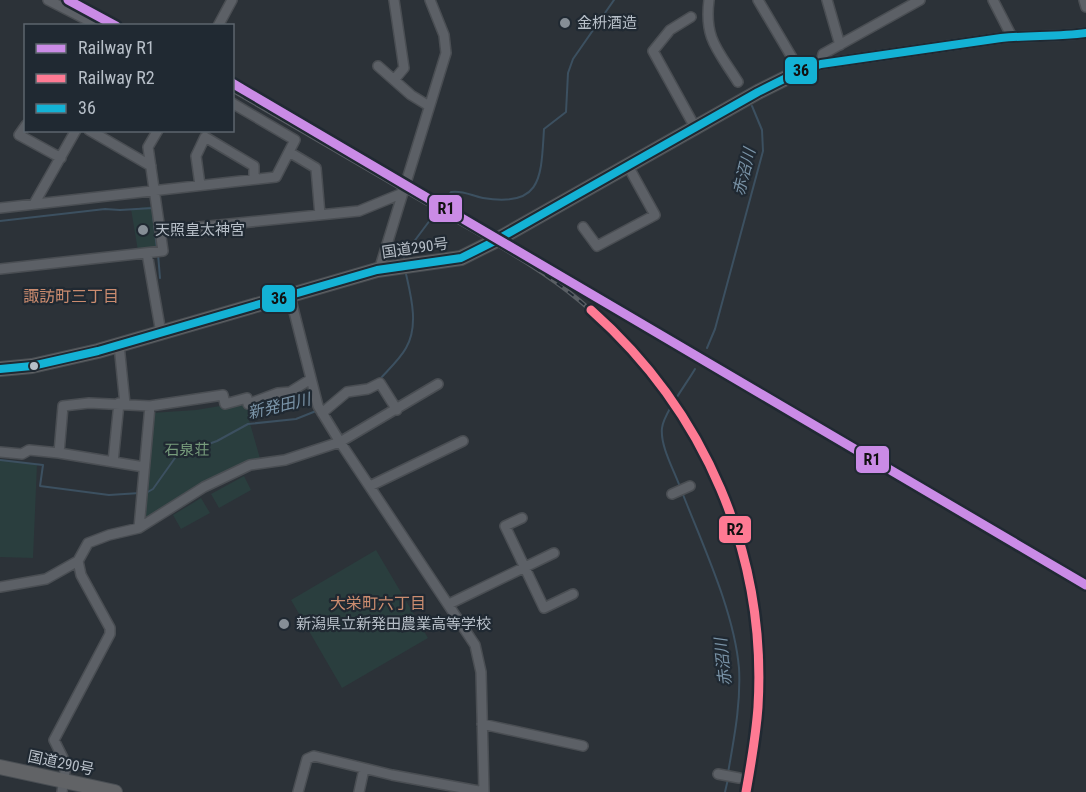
<svg xmlns="http://www.w3.org/2000/svg" width="1086" height="792" viewBox="0 0 1086 792" font-family="'Roboto Condensed','Noto Sans JP',sans-serif">
<style>
.green{fill:#2a3e3e}
.lines{fill:none;stroke-linecap:round;stroke-linejoin:round}
.stream{stroke:#3c5060;stroke-width:2}
.minor-casing{stroke:#4a4e53;stroke-width:12}
.highway-casing{stroke:#494e53;stroke-width:16}
.minor{stroke:#5c6066;stroke-width:9}
.highway{stroke:#616366;stroke-width:14}
.rail-casing{stroke:#5a5f64;stroke-width:4.5}
.rail{stroke:#202932;stroke-width:2;stroke-dasharray:7;stroke-linecap:butt}
.bus-1-casing{stroke:#202932;stroke-width:12}
.bus-1{stroke:#13b2d5;stroke-width:8}
.rail-1-casing{stroke:#202932;stroke-width:14}
.rail-2-casing{stroke:#202932;stroke-width:14}
.rail-1{stroke:#ca8be6;stroke-width:9}
.rail-2{stroke:#fe7a93;stroke-width:9}
.poi-dot{fill:#868e96;stroke:#202932;stroke-width:2}
.bus-dot{fill:#b7bfc8;stroke:#202932;stroke-width:2}
.labels{text-anchor:middle;dominant-baseline:central;stroke-width:4.5;stroke-linejoin:round;paint-order:stroke}
.poi-label{font-size:15px;fill:#b7bfc8;stroke:#202932;text-anchor:start}
.street-label{font-size:15px;fill:#b7bfc8;stroke:#202932}
.park-label{font-size:15px;fill:#779c7c;stroke:#202932}
.water-label{font-size:16px;font-style:italic;fill:#7a94a8;stroke:#202932}
.neighbourhood-label{font-size:16px;fill:#cb8c6f;stroke:#202932}
.line-badge{stroke:#202932;stroke-width:2}
.pale-badge-label{font-size:16px;text-anchor:middle;font-weight:bold;fill:#111}
</style>
<rect width="100%" height="100%" fill="#2c3238"/>
<path class="green" d="M154,206L159,249L138,251L131,209Z
M244,402L251,408L249,420L261,462L140,526L151,413L196,410Z
M0,460L37,464L33,558L0,557Z
M244,476L251,490L219,508L211,494Z
M201,498L210,513L181,529L173,515Z
M376,550L428,638L342,688L291,600Z"/>
<g class="lines">
<path class="stream" d="M153,216L157,249
M0,221L105,209L120,210L153,208V210
M158,254L160,278
M404,260V255L451,192C463,190 472,196 483,198C543,208 541,176 544,129L566,112L568,73L573,59L614,0
M707,348L715,329L763,151L762,130L752,106
M379,380C388,370 400,359 406,348C419,326 411,296 406,274
M0,460L43,465L40,486L109,495L140,493
M680,487C674,470 660,446 662,428C664,413 687,383 695,369
M682,492C703,546 734,611 739,668C741,704 734,738 728,773
M146,493L153,489L175,458L181,454L217,441L248,424L296,419L316,411
M725,792L728,779"/>
<defs>
<path id="minor" d="M48,0L99,26
M709,0C704,39 718,50 738,82
M758,0L800,71L821,64L1001,38C1030,35 1058,37 1086,33
M827,0L840,45
M993,0L1012,37
M1084,0L1086,7
M691,17L670,30L653,51L696,129
M218,26L232,0
M821,64L823,54L920,0
M378,66L411,95L429,106
M394,80L404,68L394,0
M26,125L19,135L61,158
M89,130L151,166
M289,152L316,168L320,215
M200,185L196,156L205,137L254,166V179
M34,204L76,130
M0,208L276,177L295,140L232,103
M583,227L597,246L655,215L628,166
M160,231L359,211L403,193
M147,253L161,333
M0,269L163,251L148,147L158,130
M377,270L380,267L446,53L444,35L430,0
M290,296L318,406L340,442L475,645L481,672L484,792
M119,345L125,404
M150,406L223,395L225,404L247,398L248,404L278,393L290,392L311,379
M322,413L347,392L368,389L380,383L397,410
M0,452L22,454L29,450L59,453L63,406L89,403L150,406L139,528
M59,453L144,467
M113,462L119,403
M370,486L463,441
M672,494L690,486
M522,518L505,526L544,608L573,594
M0,587L46,579L78,561L88,543L109,535L139,528L204,487L250,465L285,460L340,442L438,384
M449,604L554,553
M482,724L583,746
M718,774L739,778
M62,792L66,764L54,740L110,634V628L81,575L78,561
M298,792L307,759L314,756L392,775L484,792
M359,792L364,769"/>
<path id="highway" d="M0,369L32,366L98,351L377,270L461,258L493,242L758,92L800,71
M0,767L115,792"/>
</defs>
<use href="#minor" class="minor-casing"/>
<use href="#highway" class="highway-casing"/>
<use href="#minor" class="minor"/>
<use href="#highway" class="highway"/>
<defs>
<path id="rail" d="M68,0L116,26
M232,90C303,131 373,172 443,213C490,241 538,266 580,301C700,400 767,551 758,707C756,735 751,764 746,792"/>
</defs>
<use href="#rail" class="rail-casing"/>
<use href="#rail" class="rail"/>
<defs>
<path id="bus-1" d="M0,369L32,366L98,351L377,270L461,258L493,242L758,92L800,71L821,64L1001,38C1030,35 1058,37 1086,33"/>
</defs>
<use href="#bus-1" class="bus-1-casing"/>
<use href="#bus-1" class="bus-1"/>
<defs>
<path id="rail-1" d="M68,0L116,26
M232,83L1086,585"/>
<path id="rail-2" d="M591,310C705,411 767,554 758,707C756,735 751,764 746,792"/>
</defs>
<use href="#rail-1" class="rail-1-casing"/>
<use href="#rail-2" class="rail-2-casing"/>
<use href="#rail-1" class="rail-1"/>
<use href="#rail-2" class="rail-2"/>
</g>
<g class="poi-dot">
<circle cx="565" cy="23" r="6"/>
<circle cx="143" cy="230" r="6"/>
<circle cx="284" cy="624" r="6"/>
</g>
<circle class="bus-dot" cx="34" cy="366" r="5"/>
<g class="labels">
<g class="poi-label">
<text x="577" y="23">金枡酒造</text>
<text x="155" y="230">天照皇太神宮</text>
<text x="296" y="624">新潟県立新発田農業高等学校</text>
</g>
<g class="street-label">
<text transform="translate(415 248) rotate(-8)">国道290号</text>
<text transform="translate(61 763) rotate(12)">国道290号</text>
</g>
<g class="park-label">
<text x="187" y="450">石泉荘</text>
</g>
<g class="water-label">
<text transform="translate(744 172) rotate(-76)">赤沼川</text>
<text transform="translate(279 406) rotate(-13)">新発田川</text>
<text transform="translate(723 662) rotate(-96)">赤沼川</text>
</g>
<g class="neighbourhood-label">
<text x="71" y="296">諏訪町三丁目</text>
<text x="378" y="603">大栄町六丁目</text>
</g>
</g>
<g class="line-badge">
<rect x="784" y="56" width="34" height="29" rx="6" fill="#13b2d5"/>
<rect x="428" y="194" width="35" height="29" rx="6" fill="#ca8be6"/>
<rect x="261" y="284" width="35" height="29" rx="6" fill="#13b2d5"/>
<rect x="855" y="445" width="35" height="29" rx="6" fill="#ca8be6"/>
<rect x="718" y="515" width="34" height="29" rx="6" fill="#fe7a93"/>
</g>
<g class="pale-badge-label">
<text x="801" y="76">36</text>
<text x="446" y="214">R1</text>
<text x="279" y="304">36</text>
<text x="872" y="465">R1</text>
<text x="735" y="535">R2</text>
</g>
<rect x="24" y="24" width="210" height="108" fill="#202932" stroke="#5c656e" stroke-width="1.5"/>
<rect x="36" y="44" width="30" height="9" fill="#ca8be6" stroke="#5c656e" stroke-width="1.5"/>
<text x="78" y="54" font-size="18" fill="#b7bfc8">Railway R1</text>
<rect x="36" y="74" width="30" height="9" fill="#fe7a93" stroke="#5c656e" stroke-width="1.5"/>
<text x="78" y="84" font-size="18" fill="#b7bfc8">Railway R2</text>
<rect x="36" y="104" width="30" height="9" fill="#13b2d5" stroke="#5c656e" stroke-width="1.5"/>
<text x="78" y="114" font-size="18" fill="#b7bfc8">36</text>
</svg>
